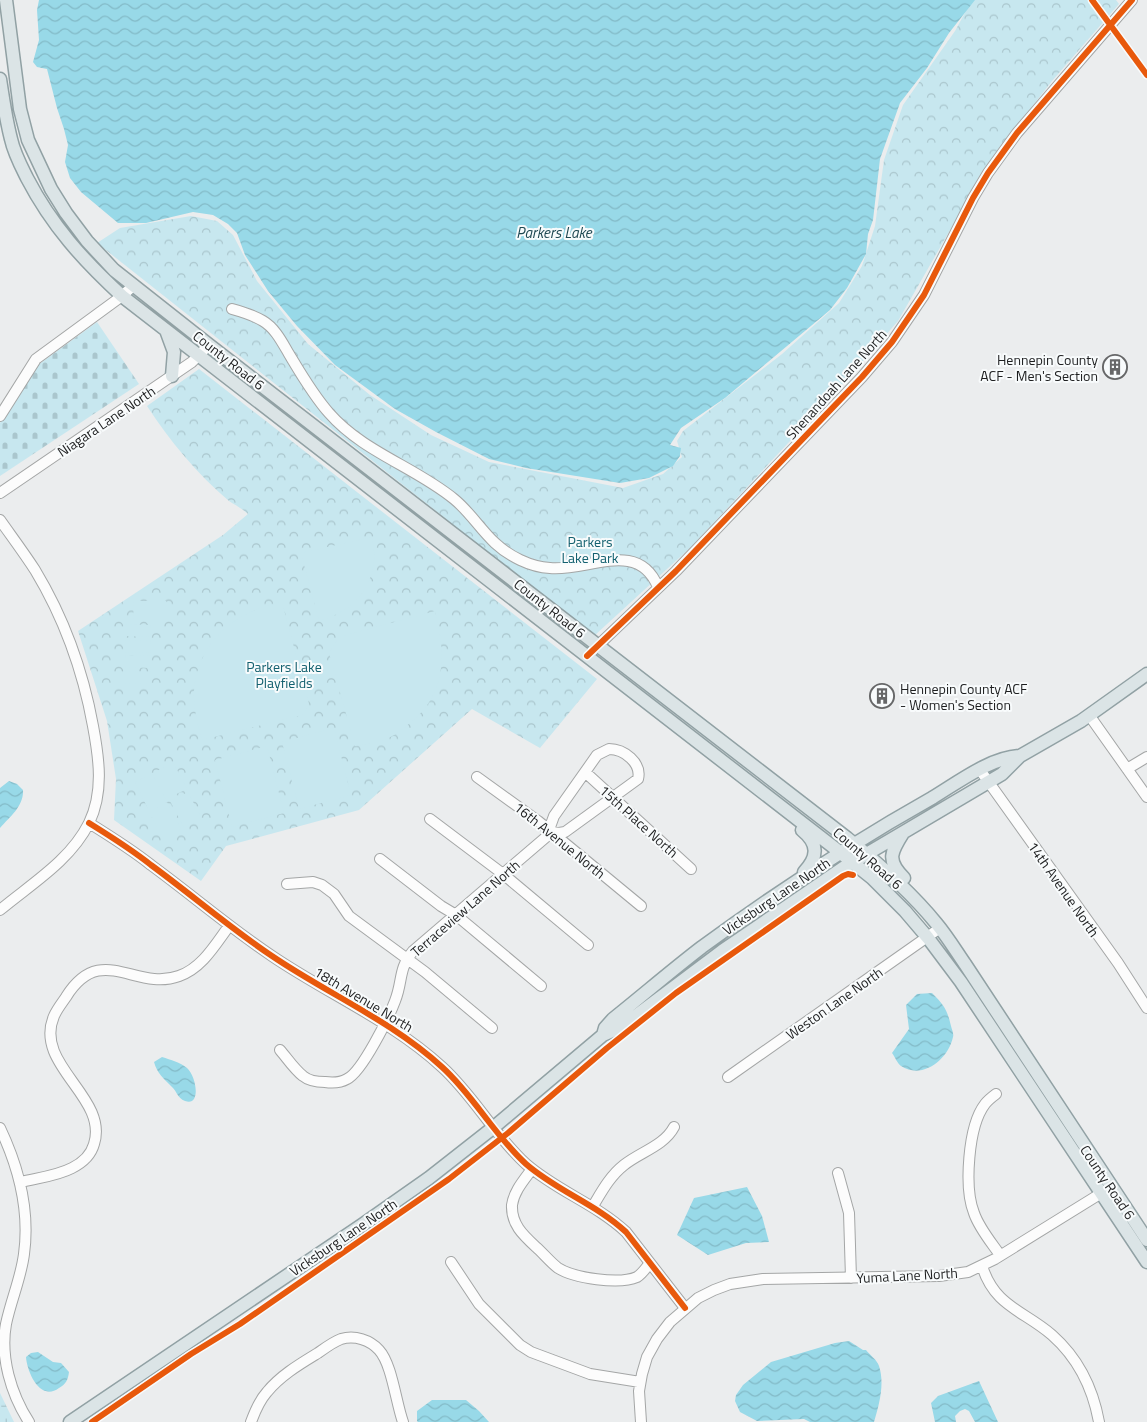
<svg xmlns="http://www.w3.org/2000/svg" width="1147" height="1422" viewBox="0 0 1147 1422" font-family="'Titillium Web',sans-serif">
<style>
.wetland{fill:url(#wetland-marsh)}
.cemetery{fill:url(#cemetery-stones)}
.park{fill:url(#park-crowns)}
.pitch{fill:#c7e7ef}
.water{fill:url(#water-waves)}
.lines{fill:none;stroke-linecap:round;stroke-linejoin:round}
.minor-casing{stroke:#a4a6a6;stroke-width:12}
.major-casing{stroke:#91a1a4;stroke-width:15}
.minor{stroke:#fcfcfc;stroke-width:10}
.major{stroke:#dbe4e6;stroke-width:12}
.cycleway-casing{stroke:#f8fbfc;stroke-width:9}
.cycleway{stroke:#e8590c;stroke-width:6}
.labels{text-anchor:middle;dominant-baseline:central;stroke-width:4;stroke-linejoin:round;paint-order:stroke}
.poi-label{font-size:14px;fill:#1e1f20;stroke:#f8fbfc;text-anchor:end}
.street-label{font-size:14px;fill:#1e1f20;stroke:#f8fbfc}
.park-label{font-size:14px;fill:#13606f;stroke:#f8fbfc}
.water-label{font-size:15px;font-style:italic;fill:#1d4751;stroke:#f8fbfc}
</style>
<defs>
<pattern id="wetland-marsh" width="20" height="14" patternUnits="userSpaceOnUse" patternTransform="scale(1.25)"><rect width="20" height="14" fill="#c7e7ef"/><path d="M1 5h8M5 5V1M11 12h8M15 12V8" fill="none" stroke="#aac6cd"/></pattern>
<pattern id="cemetery-stones" width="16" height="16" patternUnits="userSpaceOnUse" patternTransform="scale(1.25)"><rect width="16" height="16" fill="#c7e7ef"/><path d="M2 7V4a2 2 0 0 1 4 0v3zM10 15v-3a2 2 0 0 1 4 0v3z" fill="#aac6cd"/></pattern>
<pattern id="park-crowns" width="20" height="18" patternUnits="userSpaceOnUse" patternTransform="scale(1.25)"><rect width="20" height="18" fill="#c7e7ef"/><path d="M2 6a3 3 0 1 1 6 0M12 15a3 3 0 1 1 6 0" fill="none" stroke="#aac6cd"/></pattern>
<pattern id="water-waves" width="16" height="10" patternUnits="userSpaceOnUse" patternTransform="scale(1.25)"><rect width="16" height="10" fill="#98d9e8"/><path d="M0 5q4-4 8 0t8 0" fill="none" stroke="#83bac7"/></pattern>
</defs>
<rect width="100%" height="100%" fill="#ebedee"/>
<path class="wetland" d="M0,1393L14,1422H0Z"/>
<path class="cemetery" d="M97,322L139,384L0,476V423L38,365Z"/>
<path class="park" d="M972,0H1116L1119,4L1052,81L989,162L898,321L834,394L691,547L594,636L97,243L120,228L191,216L217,221L233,235L257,281L308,344L370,395L431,435L489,462L623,488L663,474L682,457L677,441L683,431L782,354L839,303L862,266L875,226L884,160L903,105L955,31Z
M199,369L597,679L540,748L472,709L359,810L226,846L201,881L114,820L116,779L107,721L78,631L223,535L248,514C243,509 235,505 229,501C198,475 169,440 147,406Z"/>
<path class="pitch" d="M372,537C373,545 375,553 374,561C370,595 349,612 319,621L302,557L305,552Z
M134,601H166V620H133Z
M282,602L309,704L302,715L202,740C198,725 193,707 194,691C197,653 219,626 253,611C262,606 273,605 282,602Z
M435,611C446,654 447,693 410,723C401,731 390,739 377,742C370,744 362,745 355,746L329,653L339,637Z
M125,624L151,625L150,637L125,636Z
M125,640L151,641L150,653L125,652Z
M126,655L151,656V668L125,667Z
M125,671L151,672V684L125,683Z
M334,728L351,795L299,809L282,742Z
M267,746L284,813L232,827L215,760Z
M173,762L187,789L168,798L155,772Z
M152,773L166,800L148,809L135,782Z
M188,792L202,819L184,828L170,801Z
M167,802L181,829L163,838L149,812Z"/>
<path class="water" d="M39,0H975L949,33L927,68L900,103L880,159L873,220L868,234L866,254L847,288L830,310L725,398L681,428L670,445L681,448L680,456L673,466L649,478L620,483L526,468L489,459L436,432L395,409L335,365L297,326L268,291L245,255L237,233L228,224L213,215L193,212L146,223H118L81,192L70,178L65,162L68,145L64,129L57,108L47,69L37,67L33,62L39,40L37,10Z
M9,781L17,784L23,790C24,806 10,817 0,828V788Z
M932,993C944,1005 947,1009 951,1026C952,1030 954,1034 953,1037C948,1060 922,1080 901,1066C897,1063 895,1057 892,1053L909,1029L906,1005L917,994Z
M162,1057C171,1060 180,1062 187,1068C197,1077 201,1107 185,1101C177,1098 177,1091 172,1087C164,1079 157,1073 154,1062Z
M747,1187L762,1216L769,1242L746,1243L708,1255L677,1235L694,1198Z
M849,1341L863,1350H866C870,1355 877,1360 879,1366C885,1384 879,1405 874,1422H810L804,1419L757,1421L740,1412L735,1401L736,1395L743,1385L771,1362L835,1343Z
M38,1352L53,1362L61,1363L69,1372C68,1380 66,1384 59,1388C40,1402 27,1372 26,1357L31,1353Z
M979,1381L998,1422H975L969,1411L965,1409L960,1411L955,1416L956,1422H935L931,1403L938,1396Z
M432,1400H466L479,1411L489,1422H418L417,1421V1411Z"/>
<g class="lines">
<defs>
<path id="minor" d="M232,309C243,312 253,315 263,321C275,328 282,342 289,354C301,374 313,395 329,413C363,452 415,467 454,499C470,512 480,529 495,543C509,556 530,567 550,568C587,572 638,538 658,587
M0,416L36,359L122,296L134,285
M0,493L192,362L209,345
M0,520C12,537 24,553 35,570C64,618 83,671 93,726C99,758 104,792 89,823C70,861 31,884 0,910
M587,656L676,571L862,377L892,342L924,295L973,198L988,173L1017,133L1132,0
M1089,715L1147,797
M609,749C624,749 642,763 638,779L565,832L559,833L552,832L550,827L554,816L597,755Z
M1127,769L1147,757
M980,770L1118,963L1147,1008
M585,772L691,869
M477,777L538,821L641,906
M430,819L503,874L588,945
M89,823C110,836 131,849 151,865C192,895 230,928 272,956C328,994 392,1021 442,1067C474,1096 494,1135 526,1164C557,1191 596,1204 626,1232L685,1308
M380,859L441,906L456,915L541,986
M287,884L313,882L322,885L334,894L349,916L425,972L492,1028
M280,1050C287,1058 294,1069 303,1076C309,1081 317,1082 325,1082C332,1083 340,1083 347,1079C362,1072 389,1017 395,1001C403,981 398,969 413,951L552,832
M728,1077L940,928
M996,1094C992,1097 988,1100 985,1104C968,1126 964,1188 974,1213C979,1228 991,1242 1000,1255
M0,1128C19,1168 30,1210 24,1254C21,1278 11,1300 6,1324C0,1357 11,1394 29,1422
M532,1169C524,1180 514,1191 512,1205C511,1224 523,1235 536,1247C543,1253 550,1262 558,1268C574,1278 619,1285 637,1277C642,1274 646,1268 650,1263
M838,1173L849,1213L851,1278
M21,1182C37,1178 57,1176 72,1168C82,1163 91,1155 94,1144C109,1097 33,1065 54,1016C57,1009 62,1003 66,997C101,941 135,992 179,976C202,968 215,945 229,926
M593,1206C602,1191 610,1176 624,1165C640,1152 664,1146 674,1127
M451,1262L479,1304L520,1345L531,1352L590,1374L640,1382
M982,1266C995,1307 1023,1310 1052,1335C1078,1358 1093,1389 1099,1422
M251,1422C255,1411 259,1401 267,1392C281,1375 300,1364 318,1353C325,1348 333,1342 341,1339C355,1335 370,1340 379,1350C392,1364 396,1403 403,1422
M641,1422L639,1391L642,1374L647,1357L657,1339L670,1322L698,1298L714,1290L730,1284L763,1279L939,1276L968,1272L995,1259L1108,1189"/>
<path id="major" d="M6,0L20,109L28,140L51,189L66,213L87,241L114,270L209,345L847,838C879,864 910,891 936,923C947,936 956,951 965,964L1147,1240
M0,79C3,99 6,120 11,139C14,153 21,166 27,178C52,226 83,260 122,296L832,846L872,878L905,911L928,938L961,982L1147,1262
M167,333L174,352L172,376
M802,830C819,844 818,857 804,872
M903,833C891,852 886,860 904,878
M603,1035L605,1028L613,1019C643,995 672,970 702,947C776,893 852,843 932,798C957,783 991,757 1020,756
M70,1422L362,1225L429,1178L494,1127L603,1035L621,1027L722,951L843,868L1002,774L1020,756L1081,721L1147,674"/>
</defs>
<use href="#minor" class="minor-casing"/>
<use href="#major" class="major-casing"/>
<use href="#minor" class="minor"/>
<use href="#major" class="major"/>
<defs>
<path id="cycleway" d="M1092,0L1147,75
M587,656L676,571L862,377L892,342L924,295L973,198L988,173L1017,133L1132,0
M89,823C110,836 131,849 151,865C192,895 230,928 272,956C328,994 392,1021 442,1067C474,1096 494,1135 526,1164C557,1191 596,1204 626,1232L685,1308
M92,1422L191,1354L240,1324L449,1179L508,1133L607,1048L676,993L843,876L848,874L853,875"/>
</defs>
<use href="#cycleway" class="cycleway-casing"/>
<use href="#cycleway" class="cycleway"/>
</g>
<defs>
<symbol id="building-ring" viewBox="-11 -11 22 22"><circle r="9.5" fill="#f8fbfc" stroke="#666768" stroke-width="1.5"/><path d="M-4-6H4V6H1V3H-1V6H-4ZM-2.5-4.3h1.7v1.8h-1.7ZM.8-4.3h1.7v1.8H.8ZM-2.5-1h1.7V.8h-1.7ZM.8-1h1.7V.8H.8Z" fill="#666768"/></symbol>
</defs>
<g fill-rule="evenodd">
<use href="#building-ring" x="1101" y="353" width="28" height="28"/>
<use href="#building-ring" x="868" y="682" width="28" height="28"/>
</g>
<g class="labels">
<g class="poi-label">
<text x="1098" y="359">Hennepin County<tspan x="1098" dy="16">ACF - Men's Section</tspan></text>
<text x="900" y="688" text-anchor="start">Hennepin County ACF<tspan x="900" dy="16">- Women's Section</tspan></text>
</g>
<g class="street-label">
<text transform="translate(229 360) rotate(38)">County Road 6</text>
<text transform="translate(836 384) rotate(-48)">Shenandoah Lane North</text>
<text transform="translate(106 421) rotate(-34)">Niagara Lane North</text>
<text transform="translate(550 608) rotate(38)">County Road 6</text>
<text transform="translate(639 821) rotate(42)">15th Place North</text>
<text transform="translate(560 840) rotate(39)">16th Avenue North</text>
<text transform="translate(868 858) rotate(41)">County Road 6</text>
<text transform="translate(1064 889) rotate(55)">14th Avenue North</text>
<text transform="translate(776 896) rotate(-34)">Vicksburg Lane North</text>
<text transform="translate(465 908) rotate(-41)">Terraceview Lane North</text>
<text transform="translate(364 999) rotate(31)">18th Avenue North</text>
<text transform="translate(834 1003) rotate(-35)">Weston Lane North</text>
<text transform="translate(1108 1182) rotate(56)">County Road 6</text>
<text transform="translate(343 1237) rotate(-34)">Vicksburg Lane North</text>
<text transform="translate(907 1275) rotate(-3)">Yuma Lane North</text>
</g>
<g class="park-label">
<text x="590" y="541">Parkers<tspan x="590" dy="16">Lake Park</tspan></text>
<text x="284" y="666">Parkers Lake<tspan x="284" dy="16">Playfields</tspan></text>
</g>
<g class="water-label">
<text x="554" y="232">Parkers Lake</text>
</g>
</g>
</svg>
